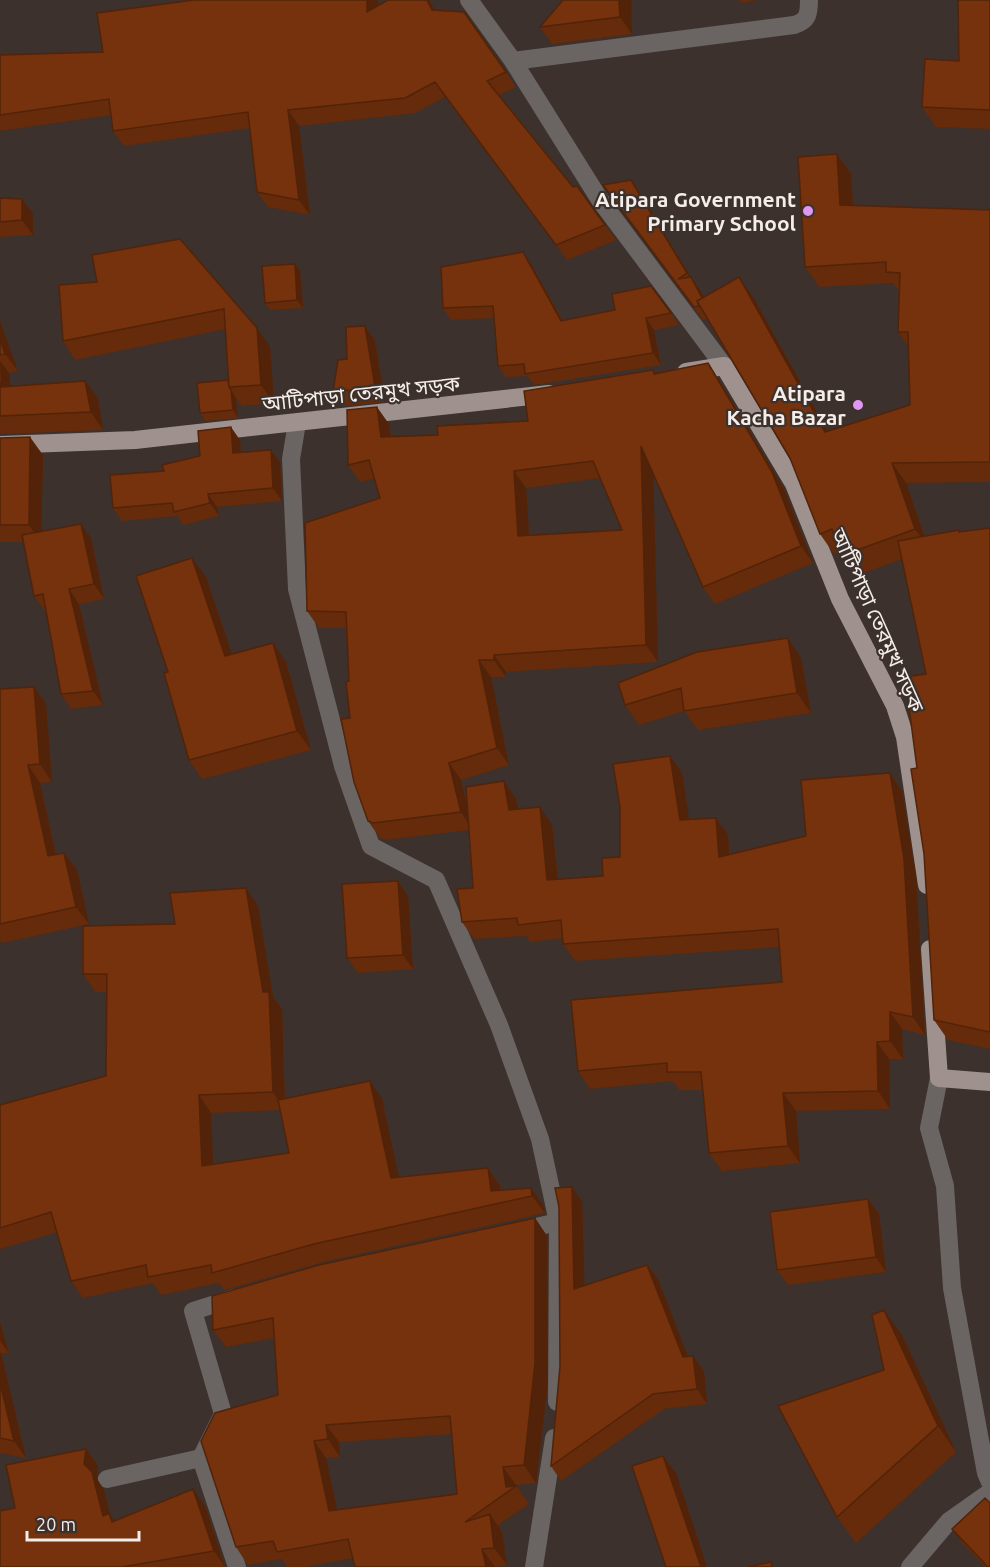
<svg xmlns="http://www.w3.org/2000/svg" width="990" height="1567" viewBox="0 0 990 1567" font-family="Ubuntu,'Noto Sans Bengali',sans-serif">
<style>
.lines{fill:none;stroke-linecap:round;stroke-linejoin:round}
.minor{stroke:#6a6462;stroke-width:18}
.major{stroke:#9f928e;stroke-width:18}
.wall{fill:#652b0b;fill-rule:evenodd}
.shaded-wall{fill:#522309}
.building{fill:#75320d;stroke:#522309;stroke-width:1.5;fill-rule:evenodd}
.poi-dot{fill:#df98f2;stroke:#3c312c;stroke-width:2}
.labels{text-anchor:middle;dominant-baseline:central;stroke-width:4.5;stroke-linejoin:round;paint-order:stroke}
.poi-label{font-size:21px;font-weight:bold;fill:#f4ede9;stroke:#3c312c;text-anchor:end}
.street-label{font-size:21px;fill:#f4ede9;stroke:#3c312c}
</style>
<rect width="100%" height="100%" fill="#3c312c"/>
<g class="lines">
<path class="minor" d="M469,0L513,61L600,200L724,366
M513,61L794,25C808,21 809,14 809,0
M297,423L291,459L297,589L343,766L371,846L436,880L499,1025L540,1139L558,1222
M939,1078L929,1128L945,1186L952,1288L986,1473L990,1482
M518,1231L558,1222L557,1402
M201,1458L237,1567
M107,1479L201,1458L223,1414L193,1311L234,1298
M534,1567L554,1438
M910,1567L949,1521L990,1492"/>
<path class="major" d="M686,372L724,366L794,484L840,599L895,706L905,737L927,885
M0,445L135,440L549,394
M930,949L939,1078L990,1082"/>
</g>
<path class="wall" d="M194,0H378V5L388,0H429L435,10L464,12L516,87L499,95L573,187L577,186L616,240L567,260L445,97L415,113L299,126L310,215L268,207L257,192L250,128L124,146L113,131L111,115L0,131V55L103,52Z
M563,0H631L632,34L552,44L540,27Z
M739,0H758L741,3Z
M990,0V129L936,127L922,107L959,61Z
M837,154L851,174L853,205L990,210V482L906,483L925,536L990,528V1049L948,1040L934,1020L924,854L917,768L926,674L902,559L855,576L841,556L840,552L834,554L820,534L790,458L707,319L703,320L603,185L640,194L690,277L704,297H753L828,432L910,405L908,347L898,332L899,291L893,283L819,287L805,267Z
M0,198L33,214V235L0,237Z
M180,239L270,347L274,403L242,406L236,398L238,418L205,421L200,413L228,380L225,329L75,360L63,341L97,282Z
M523,252L531,264L563,321L671,313L679,325L654,330L661,365L534,385L527,376L506,377L498,366L494,318L451,320L443,308Z
M295,264L300,271L303,308L270,310L265,303Z
M0,321L18,371L9,373L10,387L98,398L103,430L0,434Z
M365,326L375,341L385,402L343,406L333,392L347,359Z
M708,363L719,380L784,489L813,563L715,604L703,587L653,474L658,662L506,672V677H491L509,765L461,780L467,807L504,781L516,799L518,809L552,825L558,879L603,876L620,857L670,756L682,773L689,820L728,835L730,854L806,836L890,773L902,791L916,876L925,1035L902,1029L903,1059H889L890,1109L796,1111L800,1163L722,1171L709,1153L703,1090H679L673,1081L590,1089L578,1071L782,982L779,947L575,961L563,944V938L530,942L526,936L474,939L462,922L473,888L469,830L385,840L380,838L368,821L350,718L347,628H319L307,611L380,498L374,479L360,482L348,465L389,424L391,436L438,435L528,421L653,370L656,373ZM601,478L622,530L529,536L526,488Z
M0,438L43,455L41,531L91,538L104,599L79,604L103,705L71,709L61,694L46,611H45L34,596L24,542H0Z
M240,440L241,453L280,463L282,501L217,507L219,516L183,525L177,516L122,521L113,508L200,456Z
M206,577L232,654L286,662L311,750L202,779L189,760L168,672Z
M801,658L811,713L698,730L684,711L639,725L625,705L618,683Z
M34,687L46,704L52,782L40,783L56,854L64,853L77,870L89,924L2,943L0,940V689Z
M398,881L408,896L413,969L358,973L347,958Z
M258,906L273,997L282,1009L285,1099H382L399,1178L488,1168L500,1186L501,1190L531,1188L543,1205L545,1213L327,1261L224,1290L219,1283L161,1295L153,1283L83,1298L71,1281L57,1232L0,1249V1105L106,1076L107,992H95L83,974L175,924ZM280,1110L289,1153L213,1165L211,1113Z
M868,1199L879,1214L886,1272L788,1285L777,1270Z
M582,1202L584,1286L647,1265L658,1279L688,1357L704,1371L707,1404L664,1409L561,1481L551,1466Z
M535,1218L547,1236L548,1381L536,1483L516,1485L529,1504L498,1525L502,1532L507,1565L495,1567L353,1558L305,1567H287L282,1559L248,1565L236,1547L278,1395L274,1338L226,1347L213,1330ZM452,1434L457,1494L337,1510L326,1458L340,1457L339,1442Z
M0,1323L9,1353H1L26,1458L0,1453Z
M903,1337L956,1452L856,1543L837,1517L884,1370Z
M86,1449L98,1466L97,1479L104,1490L110,1515L115,1521L193,1489L205,1506L225,1567H0L15,1508Z
M952,1529L990,1567H985L962,1543Z"/>
<path class="shaded-wall" d="M367,0H378L377,27L367,12Z
M427,0H429L443,25L432,10Z
M619,0H631L632,34L620,17Z
M288,110L299,126L310,215L299,200Z
M837,154L851,174L854,225L840,205Z
M631,180L640,194L695,284L691,277L700,290L715,317L706,304L695,285L687,273Z
M22,199L33,214V235L22,220Z
M523,252L531,264L569,333L561,321Z
M295,264L300,271L303,308L297,300Z
M739,277L753,297L839,452L825,432Z
M646,318L654,330L661,365L653,353Z
M0,321L18,371L5,354L0,339Z
M365,326L375,341L385,402L375,387Z
M257,328L270,347L274,403L261,385Z
M0,361L9,373L13,405L1,387Z
M708,363L719,380L784,489L813,563L801,546Z
M85,381L98,398L103,430L91,412Z
M231,390L236,398L238,418L233,410Z
M377,407L389,424L393,454L381,437Z
M231,427L240,440L242,466L233,453Z
M30,437L43,455L41,543L29,525Z
M641,446L653,463L658,662L646,645Z
M271,450L280,463L282,501L273,488Z
M892,463L906,483L929,549L915,529Z
M514,471L526,488L530,553L518,536Z
M208,494L217,507L219,516L210,503Z
M81,524L91,538L104,599L94,584Z
M192,558L206,577L239,675L225,656Z
M69,589L79,604L103,705L93,691Z
M788,638L801,658L811,713L797,693Z
M273,643L286,662L311,750L297,731Z
M494,655L506,672V677L494,660Z
M479,660L491,677L509,765L497,748Z
M34,687L46,704L52,782L40,764Z
M670,756L682,773L692,838L680,820Z
M449,763L461,780L472,829L461,812Z
M28,765L40,783L60,874L48,856Z
M890,773L902,791L916,876L925,1035L913,1017Z
M504,781L516,799L522,827L509,810Z
M540,807L552,825L560,898L547,880Z
M716,818L728,835L731,874L719,857Z
M64,853L77,870L89,924L76,907Z
M398,881L408,896L413,969L403,955Z
M246,888L258,906L273,997L282,1009L285,1110L273,1092L263,992Z
M890,1012L902,1029L903,1059L890,1041Z
M877,1042L889,1059L890,1109L878,1091Z
M370,1081L382,1099L403,1196L391,1178Z
M783,1093L796,1111L800,1163L788,1146Z
M199,1095L211,1113L214,1184L202,1166Z
M488,1168L500,1186L503,1202L491,1191Z
M572,1187L582,1202L585,1304L574,1289Z
M531,1188L543,1205L545,1213L532,1196Z
M868,1199L879,1214L886,1272L876,1257Z
M535,1218L547,1236L548,1381L536,1483L524,1465Z
M647,1265L658,1279L694,1372L683,1357Z
M884,1310L903,1337L956,1452L938,1426Z
M0,1323L9,1353L0,1341Z
M0,1352L1,1353L26,1458L14,1441L0,1383Z
M693,1356L704,1371L707,1404L697,1389Z
M326,1425L339,1442L340,1457L328,1439Z
M314,1441L326,1458L341,1528L329,1511Z
M86,1449L98,1466L97,1479L104,1490L110,1515L121,1530L103,1516L84,1464Z
M663,1456L676,1473L707,1567H701Z
M503,1467L516,1485V1487H506Z
M193,1489L205,1506L225,1567L214,1551Z
M490,1514L502,1532L507,1565L494,1548Z
M482,1549L495,1567H486Z"/>
<path class="building" d="M194,0H367V12L388,0H427L432,10L464,12L506,72L487,81L573,187L577,186L605,225L556,245L435,82L405,98L288,110L299,200L257,192L248,112L113,131L109,99L0,115V55L103,52L97,13Z
M563,0H619L620,17L540,27Z
M958,0H990V110L922,107L925,59L959,61Z
M837,154L840,205L990,210V462L892,463L915,529L841,556L832,529L820,534L790,458L697,301L739,277L825,432L910,405L908,332H898L900,273L886,272V262L805,267L798,157Z
M631,180L687,273L678,279L691,277L702,298L697,301L699,306L694,307L603,185Z
M0,198L22,199V220L0,222Z
M180,239L257,328L261,385L229,387L224,309L63,341L59,285L97,282L92,255Z
M523,252L561,321L615,310L612,294L651,286L671,313L646,318L653,353L525,374L524,364L498,366L493,306L443,308L441,267Z
M295,264L297,300L265,303L262,266Z
M365,326L375,387L333,392L338,360L347,359L346,327Z
M0,339L5,354L0,355Z
M708,363L772,472L801,546L703,587L641,446L646,645L494,655V660H479L497,748L449,763L461,812L373,823L368,821L354,782L341,719L350,718L346,682L349,681L346,612L307,611L305,523L380,498L369,460L348,465L347,410L377,407L381,437L438,435L437,426L528,421L524,391L653,370L654,374ZM593,461L622,530L518,536L514,471Z
M228,380L229,387L231,390L233,410L200,413L197,383Z
M85,381L91,412L0,416V382L1,387Z
M231,427L233,453L271,450L273,488L208,494L210,503L174,512L172,503L113,508L110,475L164,471L162,465L200,456L198,431Z
M30,437L29,525H0V438Z
M81,524L94,584L69,589L93,691L61,694L43,594L34,596L22,535Z
M990,528V1032L934,1020L924,854L911,769L917,768L905,677L926,674L898,541L959,530V532Z
M192,558L225,656L273,643L297,731L189,760L164,673L168,672L136,576Z
M788,638L797,693L684,711L681,688L625,705L618,683L697,652Z
M34,687L40,764L28,765L48,856L64,853L76,907L0,924V689Z
M670,756L680,820L716,818L719,857L806,836L801,780L890,773L904,859L913,1017L890,1012V1041L877,1042L878,1091L783,1093L788,1146L709,1153L701,1072H667V1063L578,1071L571,1000L782,982L778,929L563,944L561,920L518,925L517,918L462,922L457,889L473,888L466,787L504,781L509,810L540,807L547,880L603,876L602,858L620,857V807L613,764Z
M398,881L403,955L347,958L342,884Z
M246,888L263,992H269L273,1092L199,1095L202,1166L289,1153L278,1100L370,1081L391,1178L488,1168L491,1191L531,1188L532,1196L314,1244L212,1273L211,1265L148,1277L146,1265L71,1281L51,1212L0,1228V1105L106,1076L107,974H83V926L175,924L170,893Z
M572,1187L574,1289L647,1265L683,1357L693,1356L697,1389L653,1394L551,1466L560,1366L559,1207L555,1188Z
M868,1199L876,1257L777,1270L770,1212Z
M535,1218V1363L524,1465L503,1467L506,1487L516,1486L465,1522L490,1514L494,1548L482,1549L486,1567H355L348,1539L277,1552L273,1541L236,1547L201,1441L215,1413L278,1395L273,1318L213,1330L212,1296L319,1265ZM450,1416L457,1494L329,1511L314,1441L328,1439L326,1425Z
M884,1310L938,1426L837,1517L778,1406L884,1370L872,1315Z
M0,1383L14,1441L0,1438Z
M86,1449L84,1464L92,1472L103,1516L109,1513L112,1522L193,1489L214,1551L122,1567H0V1511L15,1508L6,1465Z
M663,1456L701,1567H666L632,1466Z
M985,1498L990,1503V1567H988L952,1529Z
M771,1562L772,1567H748Z"/>
<g class="poi-dot">
<circle cx="808" cy="211" r="6"/>
<circle cx="858" cy="405" r="6"/>
</g>
<g class="labels">
<g class="poi-label">
<text x="796" y="199">Atipara Government<tspan x="796" dy="24">Primary School</tspan></text>
<text x="846" y="393">Atipara<tspan x="846" dy="24">Kacha Bazar</tspan></text>
</g>
<g class="street-label">
<text transform="translate(361 393) rotate(-6)">আটিপাড়া তেরমুখ সড়ক</text>
<text transform="translate(878 620) rotate(66)">আটিপাড়া তেরমুখ সড়ক</text>
</g>
</g>
<path d="M27 1531v9h112v-9" fill="none" stroke="#f4ede9" stroke-width="3"/>
<text x="36" y="1531" font-size="18" fill="#f4ede9" stroke="#3c312c" stroke-width="4.5" paint-order="stroke">20 m</text>
</svg>
